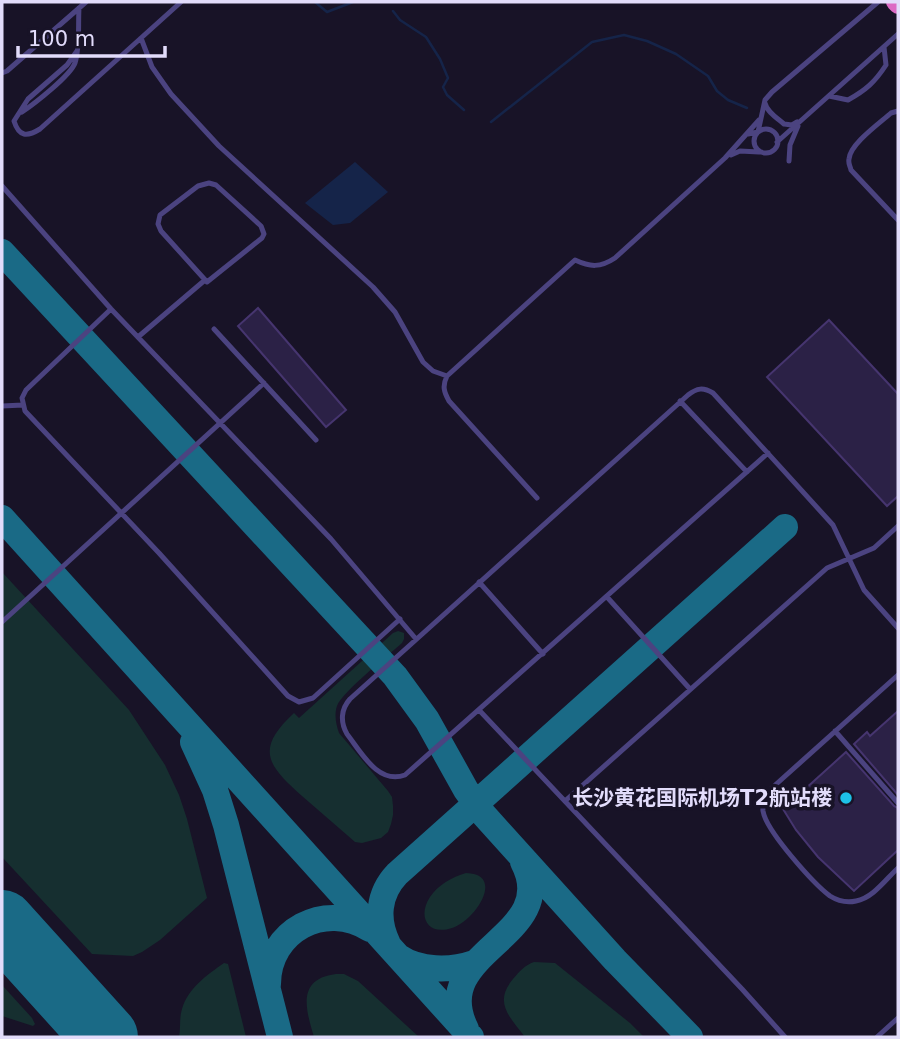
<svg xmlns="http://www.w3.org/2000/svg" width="900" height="1039" viewBox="0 0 900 1039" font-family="'DejaVu Sans','Noto Sans SC',sans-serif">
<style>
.green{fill:#162f30}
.water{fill:#152449}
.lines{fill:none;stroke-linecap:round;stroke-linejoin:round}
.stream{stroke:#152449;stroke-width:2.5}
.taxiway{stroke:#1a6a86;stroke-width:26}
.runway{stroke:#1a6a86;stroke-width:66}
.building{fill:#2b2146;stroke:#46356f;stroke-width:2}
.service{stroke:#4b4380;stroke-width:5}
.trunk{stroke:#dc6ac4;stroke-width:18}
.poi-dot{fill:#1dc1e6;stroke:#181327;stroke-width:2.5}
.labels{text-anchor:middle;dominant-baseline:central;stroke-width:7;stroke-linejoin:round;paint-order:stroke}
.poi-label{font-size:21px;font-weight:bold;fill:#e2dcfb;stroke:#181327;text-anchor:end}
</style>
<rect width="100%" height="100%" fill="#181327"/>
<path class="green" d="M2,572L129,710L165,765L179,795L187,819L207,898L160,940L142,952L133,956L92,954L2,857Z
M398,631L404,633V639L402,643C389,655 342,692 337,706C334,715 336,724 339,733L388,791L392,797L393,806V815L391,824L388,832L381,838L362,843L355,842L347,835C332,822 317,809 302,796C267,765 255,749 294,713L299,718L393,633Z
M466,873C506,874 475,921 452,928C428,936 417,917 430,897C438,885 452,877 466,873Z
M534,962L555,963L630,1023L644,1037H525C510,1017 493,1003 513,979C519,972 525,965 534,962Z
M224,963L228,964L246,1037H179C181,1028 179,1018 182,1009C188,988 207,975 224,963Z
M336,974H344L358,981L419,1037H314C306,1010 296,979 336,974Z
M2,985L32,1018L35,1024L33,1026L2,1016Z"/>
<path class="water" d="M355,162L388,192L350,223L333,225L305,203Z"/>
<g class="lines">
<path class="stream" d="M315,2L327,12L353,2
M393,11L400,20L426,37L440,59L448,78L443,87L447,95L464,110
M491,122L592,42L624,35L647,41L676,54L708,76L717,91L728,100L747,108"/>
<path class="taxiway" d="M2,252L395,676L427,720L466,790L484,815L615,960L690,1037
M2,518L471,1037
M193,742L215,790L226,825L280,1037
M388,944C376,920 378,894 397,874L785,527
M399,957C419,971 451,971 474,963
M268,984C268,931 325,900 370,929
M466,1029C426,950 563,938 523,862"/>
<path class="runway" d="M2,923L105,1037"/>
</g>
<path class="building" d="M258,308L346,410L326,427L238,326Z
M829,320L898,394V496L887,506L767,377Z
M898,711V795L854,744L867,732L870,736Z
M846,752L894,806L898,808V850L854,891L818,857L796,830L783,809Z"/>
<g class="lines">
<path class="service" d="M141,38L152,67L171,94L219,146L373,287L395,312L423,362L433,371L447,376
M77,51L67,65L28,99L14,121C19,137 27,137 40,129L181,2
M2,73L7,71L86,2
M829,96L848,100C866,90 875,82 886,65L884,47
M765,103C767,112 777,118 784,124L792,125L797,122
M898,111L891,113C880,123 850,144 849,159C848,164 850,165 851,170L898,220
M22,112C34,104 70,76 75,63C80,47 78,25 79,8
M754 141a12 12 0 1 1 24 0a12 12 0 1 1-24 0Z
M748,134L758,132L765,100L772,92L878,2
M777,142L898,34
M731,155L740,151L759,152
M789,161L790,145L798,126
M209,183L216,185L261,226L264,234L262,238L207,282L161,231L158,224L160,215L198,186Z
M2,186L111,309L331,539L416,639
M111,309L26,390L22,398L25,411L159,553L288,696L299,702L313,698L400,619
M214,329L316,440
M138,337L205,280
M680,401L747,472
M2,406L23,405
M768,453L405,775C378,785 361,752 347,734C340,722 341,709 350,699L688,395C697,388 703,387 713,393L833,525L864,590L898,628
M537,498L449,401C444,392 442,386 447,376L575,260C590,267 600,268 615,258L725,158L759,120
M479,582L543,654
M607,597L690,689
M2,622L264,383
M898,675L773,787C766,794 762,801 763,811C766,831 814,884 830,896C838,901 847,903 856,901C873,898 886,879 898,868
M479,710L742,989L785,1037
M835,731L898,803
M565,801L827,568L874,548L898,526
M877,1037L898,1018"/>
<path class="trunk" d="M895,2L898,5"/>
</g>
<circle class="poi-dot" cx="846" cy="798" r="7"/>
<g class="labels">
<g class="poi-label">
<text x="832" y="798">长沙黄花国际机场T2航站楼</text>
</g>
</g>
<rect width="900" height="1039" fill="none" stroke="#e2dcfb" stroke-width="7"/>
<path d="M18 46v10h147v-10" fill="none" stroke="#e2dcfb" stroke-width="3.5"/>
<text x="28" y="46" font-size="21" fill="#e2dcfb" stroke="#181327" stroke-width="5" paint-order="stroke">100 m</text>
</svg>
